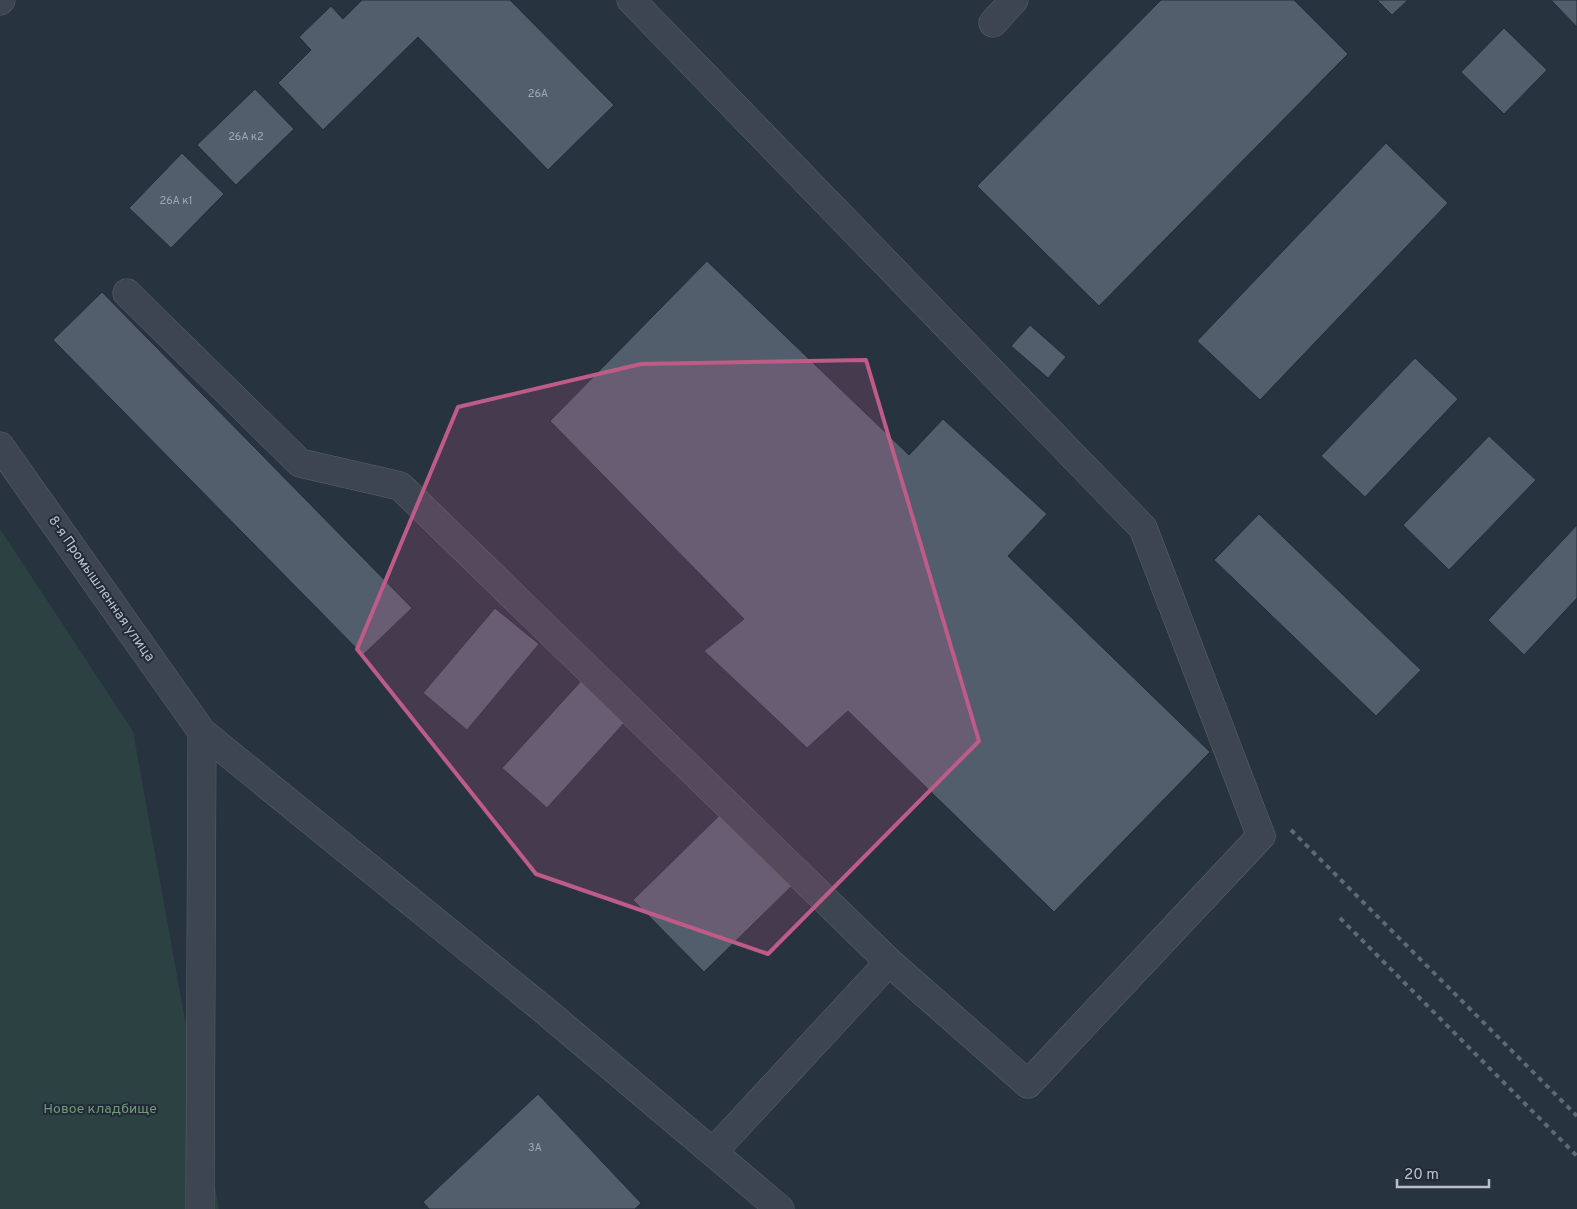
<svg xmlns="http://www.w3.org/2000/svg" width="1577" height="1209" viewBox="0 0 1577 1209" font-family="Overpass,sans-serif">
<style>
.green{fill:#2b4142}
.building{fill:#535e6d;stroke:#232c38}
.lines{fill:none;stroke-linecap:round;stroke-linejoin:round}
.minor-casing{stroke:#5a636d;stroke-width:29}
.minor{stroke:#3c4550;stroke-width:28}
.rail{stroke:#5e6977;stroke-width:4;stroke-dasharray:5 5;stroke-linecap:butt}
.marked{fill:#be5b87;fill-opacity:0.2;stroke:#be5b87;stroke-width:4;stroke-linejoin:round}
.labels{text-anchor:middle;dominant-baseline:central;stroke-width:4;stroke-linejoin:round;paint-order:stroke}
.number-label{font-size:11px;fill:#a0a8b3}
.street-label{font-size:14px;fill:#b9c0ca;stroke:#212a36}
.park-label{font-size:14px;fill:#719a79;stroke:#212a36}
</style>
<rect width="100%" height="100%" fill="#283340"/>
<path class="green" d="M0,529L133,731L219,1209H0Z"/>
<path class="building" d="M362,0H510L614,105L548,170L418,37L323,130L278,83L311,50L299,37L331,6L343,19Z
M1161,0H1294L1348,54L1099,306L977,186Z
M1377,0H1408L1392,15Z
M1551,0H1577V27Z
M1504,28L1547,70L1504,114L1461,72Z
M255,89L294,129L236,185L197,145Z
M1386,143L1448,203L1260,400L1197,341Z
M182,153L224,194L171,248L129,208Z
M707,261L909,455L943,419L1047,514L1008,556L1210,752L1054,912L848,711L807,748L704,651L744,619L550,421Z
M102,292L412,608L363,655L53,340Z
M1030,325L1066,357L1048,378L1011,346Z
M1415,358L1458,399L1365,497L1321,456Z
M1489,436L1536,480L1449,570L1403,525Z
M1259,514L1421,670L1376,716L1214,560Z
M1577,525V598L1524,655L1488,620Z
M495,608L539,644L467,730L423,693Z
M581,681L626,721L547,808L502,768Z
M727,808L798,880L704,972L633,900Z
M538,1094L641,1203L635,1209H429L423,1202Z"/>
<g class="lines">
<defs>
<path id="minor" d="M631,0L1143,528L1261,836L1028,1084L889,962L713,1152
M0,1L1,0
M993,23L1014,0
M127,293L300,463L400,486L889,962
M0,446L202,732L543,1009L780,1209
M200,1209L202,732"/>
</defs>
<use href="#minor" class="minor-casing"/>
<use href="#minor" class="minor"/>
<path class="rail" d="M1291,830L1577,1116
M1340,918L1577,1156"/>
</g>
<path class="marked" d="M866,360L979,741L768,954L536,874L357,649L458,407L641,364Z"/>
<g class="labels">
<g class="number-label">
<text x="538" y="94">26А</text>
<text x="246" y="137">26А к2</text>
<text x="176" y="201">26А к1</text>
<text x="535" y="1148">3А</text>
</g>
<g class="street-label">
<text transform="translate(101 589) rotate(55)">8-я Промышленная улица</text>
</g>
<g class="park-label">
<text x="100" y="1109">Новое кладбище</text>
</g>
</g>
<path d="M1397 1179v8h92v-8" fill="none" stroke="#b9c0ca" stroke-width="2.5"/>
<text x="1404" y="1179" font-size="15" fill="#b9c0ca" stroke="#212a36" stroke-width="4" paint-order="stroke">20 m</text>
</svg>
